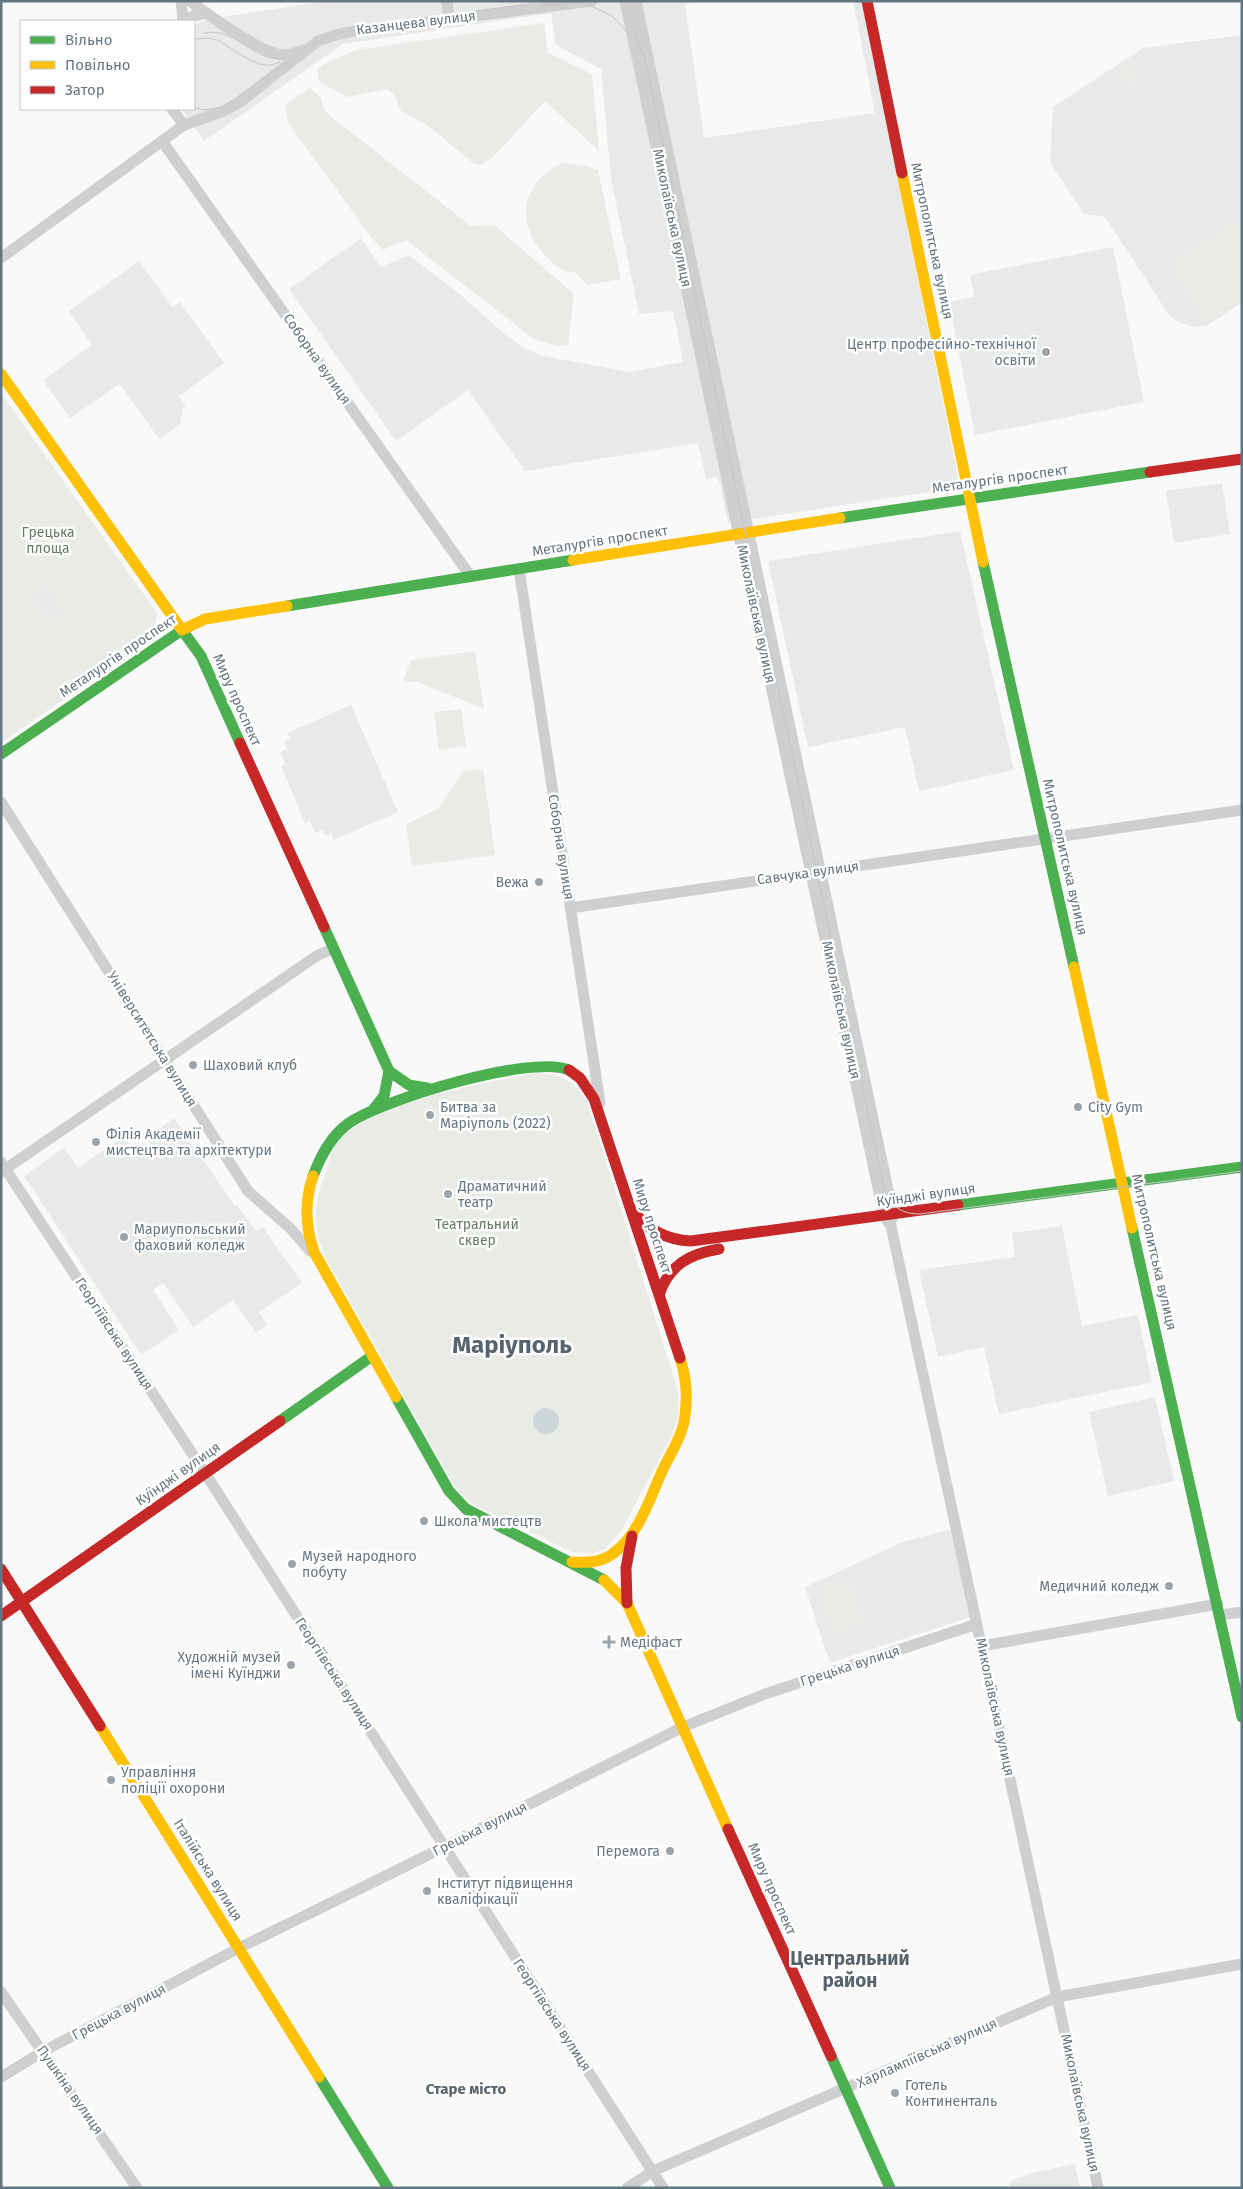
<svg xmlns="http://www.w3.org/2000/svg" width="1243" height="2189" viewBox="0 0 1243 2189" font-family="'Fira Sans',sans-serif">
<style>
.built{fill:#e8e9e9}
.green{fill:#e8ebe6;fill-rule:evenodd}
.water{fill:#ced6d9}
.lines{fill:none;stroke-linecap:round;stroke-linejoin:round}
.street{stroke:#cecfd0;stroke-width:11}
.fast{stroke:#4caf50;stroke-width:11}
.slow{stroke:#ffc107;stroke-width:11}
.jam{stroke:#c62828;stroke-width:11}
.tram{stroke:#c3c5c6;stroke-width:1}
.poi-dot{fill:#99a4ac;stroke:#fff;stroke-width:2}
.labels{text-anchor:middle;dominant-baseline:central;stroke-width:5;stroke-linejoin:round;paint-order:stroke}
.street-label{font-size:14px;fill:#657683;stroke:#fff}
.poi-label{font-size:14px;fill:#657683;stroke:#fff;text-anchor:start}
.park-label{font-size:14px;fill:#687a64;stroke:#fff}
.neighbourhood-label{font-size:15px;font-weight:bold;fill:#57646e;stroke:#fff}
.district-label{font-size:19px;font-weight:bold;fill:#57646e;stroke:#fff}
.town-label{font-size:24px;font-weight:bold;fill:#57646e;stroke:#fff}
</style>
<rect width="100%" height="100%" fill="#f9f9f9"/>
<path class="built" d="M325,1H701L685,4L704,138L875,113L853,1H862L960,487L728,523L718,477L706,479L698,443L525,471L468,390L396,441L289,289L361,238L381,267L409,255L456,291L507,336L525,349L543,356L629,372L683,362L673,311L639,314L611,179L601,69L556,45L551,13L343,44L204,141L181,109H194V26L204,20Z
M1242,35V303L1208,325L1194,327L1180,323L1169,315L1105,217L1084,214L1050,162L1053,107L1143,48Z
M1113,247L1144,402L975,435L949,302L974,297L970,275Z
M139,261L172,307L180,302L224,363L179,396L186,406L183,408L180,424L159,439L120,384L70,418L43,380L92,345L69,311Z
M1222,483L1230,534L1174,543L1166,491Z
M960,531L1014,770L919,791L905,727L808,747L768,561Z
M46,586L66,614L51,624L31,597Z
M351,705L398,812L334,840L331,834L325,836L322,830L315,833L310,821L305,823L281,766L285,764L280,752L287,749L284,742L290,739L287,733Z
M174,1118L235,1206L237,1205L256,1231L263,1227L302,1283L259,1312L267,1325L256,1333L233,1300L193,1327L163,1283L153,1290L179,1330L141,1355L24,1176L64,1148L78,1168L124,1136L138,1156L153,1147L146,1138Z
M1062,1226L1082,1326L1138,1315L1152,1382L999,1414L984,1347L938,1357L919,1270L1015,1257L1012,1233Z
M1155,1397L1174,1481L1108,1496L1089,1412Z
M951,1529L970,1617L830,1663L805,1587L903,1542Z
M1075,2164L1080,2188H1011L1009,2182L1031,2173Z"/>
<path class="green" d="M544,23L548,53L592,74L599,151L545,101L492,158L481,165L474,164L427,125L401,111L395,96L387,89L348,97L321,83L318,78V69L322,65L356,50Z
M1127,64L1138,81L1128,88L1117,71Z
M310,88L321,97L323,108L334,119L471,226L494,225L574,294L568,345L557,346L534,339L406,240L383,250L371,237L289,124L285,105Z
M563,163L586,166L598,170L621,279L587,285L575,272C564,273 557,267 549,259C514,227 519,183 563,163Z
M1242,217V301L1207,323L1169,263Z
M1,393L157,613L154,632L147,641L1,743ZM46,587L65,614L51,624L31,597Z
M475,651L484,709L418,682H403L411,660Z
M461,709L466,746L439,750L434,712Z
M483,769L495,855L412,866L406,824L439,808L463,771Z
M535,1073C559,1074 574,1079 587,1101L678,1391V1417L670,1439L621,1531L605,1549L593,1553L572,1552L480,1508L470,1502L455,1487L326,1258C313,1231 313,1205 324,1177C328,1166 331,1150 338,1142C378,1098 478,1086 535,1073Z
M850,1579L865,1624L834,1634L819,1589Z"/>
<path class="water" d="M533 1421a13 13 0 1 1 26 0a13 13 0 1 1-26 0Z"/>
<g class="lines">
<path class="street" d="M181,1L183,21
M190,1C209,15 266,58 288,55C293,54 299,51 303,50
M447,1L449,19
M625,1L884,1216L891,1226L1098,2188
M636,1L890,1199L892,1219
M186,21L193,16L207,13
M172,109L184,125
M162,141L471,577
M1,258L184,125L224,111L240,102L318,41L339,34L356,31L592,1
M519,569L600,1103
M1,802L248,1191L291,1229L310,1251
M570,908L1242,810
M1,1162L205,1473L663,2188
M1,1172L318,955L333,949
M1220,1615L1242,1612
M982,1646L1218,1604
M1,1992L137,2188
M1,2077L44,2051L239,1948L410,1864L683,1727L765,1694L977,1624
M627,2188L653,2171L1057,1997L1242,1964"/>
<path class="fast" d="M840,518L1150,472
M983,562L1074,967
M287,606L573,560
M1,754L182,630L201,656L240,743
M324,927L389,1071L409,1085L427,1088
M373,1110L384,1096L389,1071
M313,1176C321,1155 331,1136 349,1123C384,1099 532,1054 569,1070
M958,1205L1242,1167
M1132,1228L1242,1717
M396,1397L449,1491L466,1509L604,1580
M280,1421L372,1356
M831,2056L890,2188
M319,2077L388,2188"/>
<path class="slow" d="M902,173L983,562
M1,374L182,630L205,619L287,606
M573,560L840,518
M1074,967L1132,1228
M313,1176C304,1202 305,1226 314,1252L396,1397
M572,1562C588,1563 602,1563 615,1552C640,1533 651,1495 664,1467C671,1453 681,1438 684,1422C688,1400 687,1379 680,1358
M604,1580L627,1603L728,1829
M100,1726L319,2077"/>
<path class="jam" d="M867,1L902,173
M1150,472L1242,459
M240,743L324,927
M569,1070L580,1078L594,1099L680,1358
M634,1212C649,1231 667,1240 691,1241L958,1205
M659,1295C669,1265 689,1254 719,1249
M1,1569L100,1726
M627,1603L626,1568L632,1536
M1,1616L280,1421
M728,1829L831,2056"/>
<path class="tram" d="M589,5L612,16L631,36
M539,6L577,3
M457,14L522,5
M205,33C234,26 254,62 283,59
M634,33L645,59L885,1193C893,1208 903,1214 920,1214L1242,1171
M194,39L209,38L217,40C236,49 259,74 280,62
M302,49L336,33L440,17
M194,108L204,110L223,107L291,60"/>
</g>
<g class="poi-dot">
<circle cx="1046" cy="352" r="5"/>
<circle cx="539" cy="882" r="5"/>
<circle cx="193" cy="1065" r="5"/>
<circle cx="1078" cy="1107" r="5"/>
<circle cx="430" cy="1115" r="5"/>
<circle cx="96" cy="1142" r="5"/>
<circle cx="448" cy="1194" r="5"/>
<circle cx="124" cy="1237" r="5"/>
<circle cx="424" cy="1521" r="5"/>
<circle cx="292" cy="1564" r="5"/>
<circle cx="1169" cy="1586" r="5"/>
<path d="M606.5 1634.5h5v5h5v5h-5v5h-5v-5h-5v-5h5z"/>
<circle cx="291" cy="1665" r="5"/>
<circle cx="111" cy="1780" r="5"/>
<circle cx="670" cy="1851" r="5"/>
<circle cx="427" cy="1891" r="5"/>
<circle cx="895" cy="2093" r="5"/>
</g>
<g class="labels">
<g class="street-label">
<text transform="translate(416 23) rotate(-7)">Казанцева вулиця</text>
<text transform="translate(672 218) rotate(78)">Миколаївська вулиця</text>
<text transform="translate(932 241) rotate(78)">Митрополитська вулиця</text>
<text transform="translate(317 359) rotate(55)">Соборна вулиця</text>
<text transform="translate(1000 479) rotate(-8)">Металургів проспект</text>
<text transform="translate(600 541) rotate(-9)">Металургів проспект</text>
<text transform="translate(756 614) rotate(78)">Миколаївська вулиця</text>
<text transform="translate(118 656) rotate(-34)">Металургів проспект</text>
<text transform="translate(237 700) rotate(66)">Миру проспект</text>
<text transform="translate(561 847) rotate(81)">Соборна вулиця</text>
<text transform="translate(1065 857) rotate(77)">Митрополитська вулиця</text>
<text transform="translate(808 873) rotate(-8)">Савчука вулиця</text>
<text transform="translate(841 1010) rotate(78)">Миколаївська вулиця</text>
<text transform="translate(152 1039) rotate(58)">Університетська вулиця</text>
<text transform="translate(926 1195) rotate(-8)">Куїнджі вулиця</text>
<text transform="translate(652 1226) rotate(72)">Миру проспект</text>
<text transform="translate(1154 1252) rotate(77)">Митрополитська вулиця</text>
<text transform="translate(114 1334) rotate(57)">Георгіївська вулиця</text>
<text transform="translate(178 1474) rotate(-35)">Куїнджі вулиця</text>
<text transform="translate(850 1666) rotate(-18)">Грецька вулиця</text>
<text transform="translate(334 1674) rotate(57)">Георгіївська вулиця</text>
<text transform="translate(995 1707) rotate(78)">Миколаївська вулиця</text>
<text transform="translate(480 1829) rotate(-27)">Грецька вулиця</text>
<text transform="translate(208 1870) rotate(58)">Італійська вулиця</text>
<text transform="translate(772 1889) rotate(66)">Миру проспект</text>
<text transform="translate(119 2012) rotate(-28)">Грецька вулиця</text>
<text transform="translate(552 2015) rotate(57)">Георгіївська вулиця</text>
<text transform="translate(927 2053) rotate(-24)">Харлампіївська вулиця</text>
<text transform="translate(70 2090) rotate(55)">Пушкіна вулиця</text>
<text transform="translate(1080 2103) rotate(78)">Миколаївська вулиця</text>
</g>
<g class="poi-label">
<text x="1036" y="344" text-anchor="end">Центр професійно-технічної<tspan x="1036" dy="16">освіти</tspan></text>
<text x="529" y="882" text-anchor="end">Вежа</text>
<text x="203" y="1065">Шаховий клуб</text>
<text x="440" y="1107">Битва за<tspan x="440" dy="16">Маріуполь (2022)</tspan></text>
<text x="1088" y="1107">City Gym</text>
<text x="106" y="1134">Філія Академії<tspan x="106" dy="16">мистецтва та архітектури</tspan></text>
<text x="458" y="1186">Драматичний<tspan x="458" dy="16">театр</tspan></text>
<text x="134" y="1229">Мариупольський<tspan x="134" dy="16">фаховий коледж</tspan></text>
<text x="434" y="1521">Школа мистецтв</text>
<text x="302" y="1556">Музей народного<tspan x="302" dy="16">побуту</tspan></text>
<text x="1159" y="1586" text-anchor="end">Медичний коледж</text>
<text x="620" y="1642">Медіфаст</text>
<text x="281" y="1657" text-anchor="end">Художній музей<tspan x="281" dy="16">імені Куїнджи</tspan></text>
<text x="121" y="1772">Управління<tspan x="121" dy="16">поліції охорони</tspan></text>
<text x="660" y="1851" text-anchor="end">Перемога</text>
<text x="437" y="1883">Інститут підвищення<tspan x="437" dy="16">кваліфікації</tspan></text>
<text x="905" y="2085">Готель<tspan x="905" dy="16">Континенталь</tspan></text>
</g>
<g class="park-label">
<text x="48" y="532">Грецька<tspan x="48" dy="16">площа</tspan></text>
<text x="477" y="1224">Театральний<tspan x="477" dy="16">сквер</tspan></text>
</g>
<g class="neighbourhood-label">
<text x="466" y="2089">Старе місто</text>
</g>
<g class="district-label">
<text x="850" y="1958">Центральний<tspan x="850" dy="22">район</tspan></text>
</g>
<g class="town-label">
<text x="512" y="1345">Маріуполь</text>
</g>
</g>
<rect width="1243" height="2189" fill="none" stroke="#657683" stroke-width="5"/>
<rect x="20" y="20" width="175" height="90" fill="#ffffff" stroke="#c1c8cd"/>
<rect x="30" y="36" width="25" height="8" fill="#4caf50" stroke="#c1c8cd"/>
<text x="65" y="45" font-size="15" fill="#657683">Вільно</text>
<rect x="30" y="61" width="25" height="8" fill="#ffc107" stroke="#c1c8cd"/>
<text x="65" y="70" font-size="15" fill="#657683">Повільно</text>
<rect x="30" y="86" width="25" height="8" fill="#c62828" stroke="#c1c8cd"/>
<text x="65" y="95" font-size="15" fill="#657683">Затор</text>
</svg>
